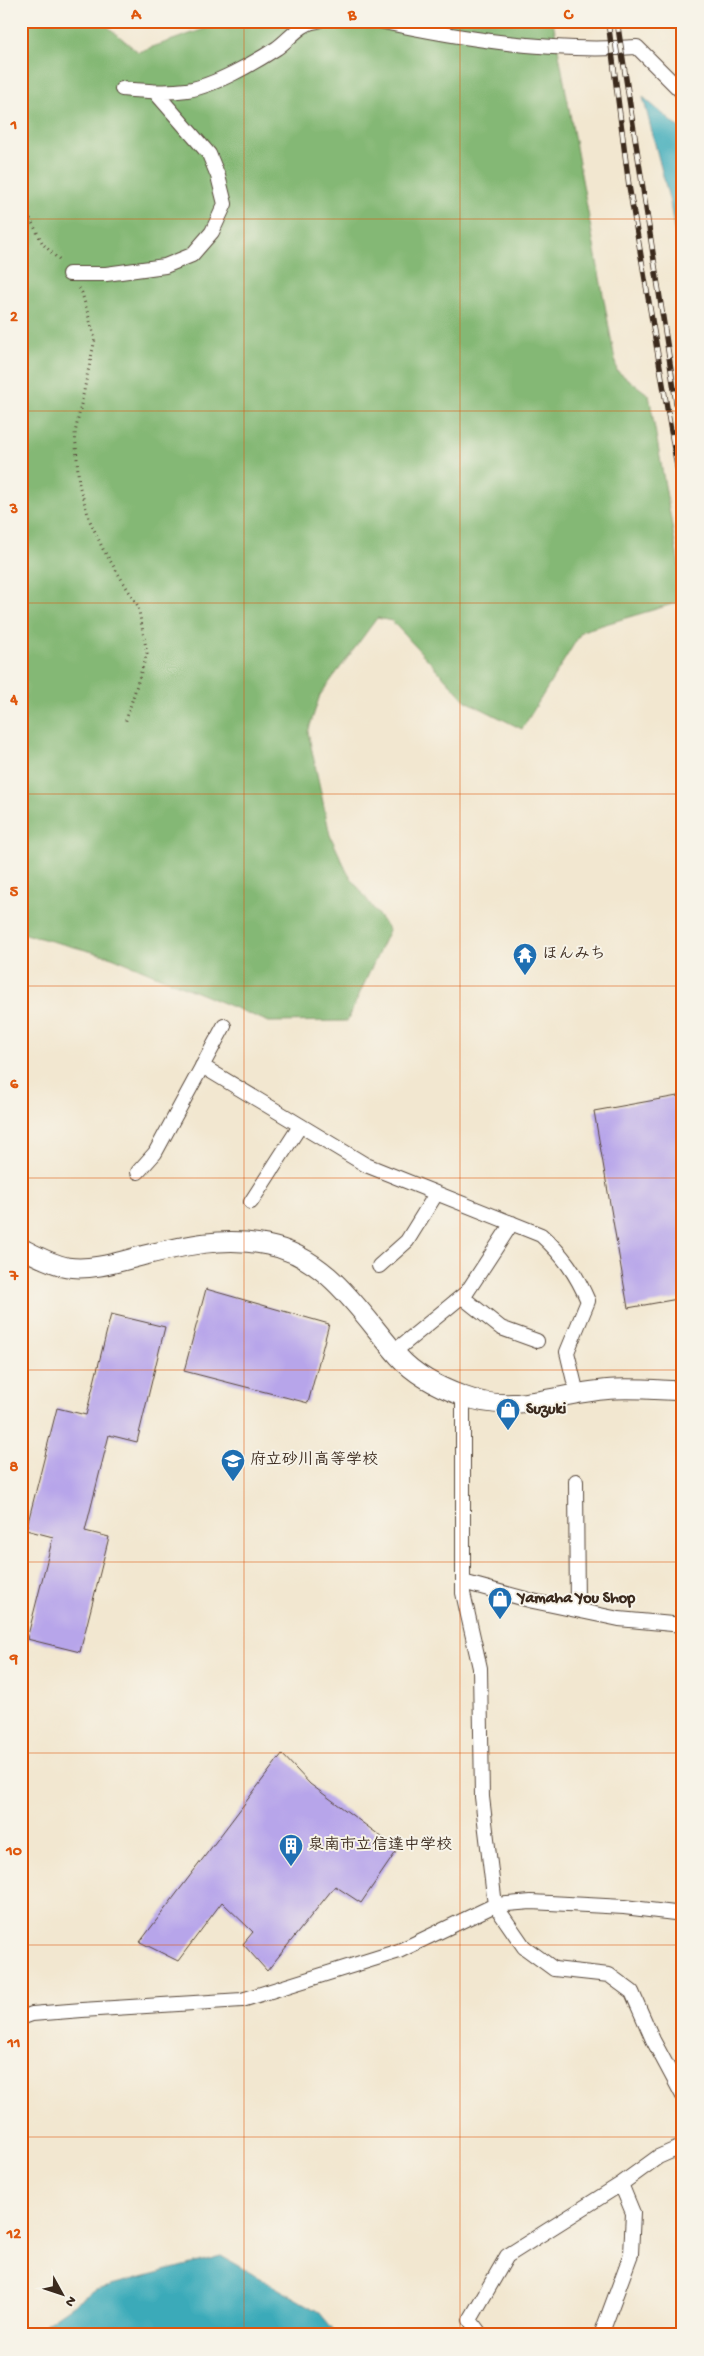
<svg xmlns="http://www.w3.org/2000/svg" width="704" height="2356" viewBox="0 0 704 2356" font-family="'Gochi Hand','Klee One',sans-serif">
<style>
.forest{fill:#84b874;stroke:#607149}
.water{fill:#3baab9;stroke:#3b6a6c}
.building{fill:#b7a5ea}
.lines{fill:none;stroke-linecap:round;stroke-linejoin:round}
.street-casing{stroke:#564639;stroke-width:16}
.secondary-casing{stroke:#564639;stroke-width:21}
.path{stroke:#564639;stroke-width:3;stroke-dasharray:1 4;stroke-linecap:butt}
.street{stroke:#fff;stroke-width:14}
.secondary{stroke:#fff;stroke-width:19}
.rail-casing{stroke:#3b2a1e;stroke-width:5.5}
.rail{stroke:#f7f3e8;stroke-width:4;stroke-dasharray:11;stroke-linecap:butt}
.grid{fill:none;stroke:#df570d;stroke-width:1;stroke-opacity:0.55}
.labels{text-anchor:middle;dominant-baseline:central;stroke-width:4;stroke-linejoin:round;paint-order:stroke}
.poi-label{font-size:16px;font-weight:bold;fill:#3b2a1e;stroke:#f7f3e8;text-anchor:start}
.neatline{fill:none;stroke:#df570d;stroke-width:2}
.grid-label{font-size:16px;text-anchor:middle;font-weight:bold;fill:#df570d}
</style>
<rect width="100%" height="100%" fill="#f7f3e8"/>
<filter id="ink" filterUnits="userSpaceOnUse"><feTurbulence type="fractalNoise" baseFrequency=".02" numOctaves="2"/><feDisplacementMap in="SourceGraphic" scale="10" xChannelSelector="R" yChannelSelector="G"/><feConvolveMatrix kernelMatrix="1 2 1 2 8 2 1 2 1" color-interpolation-filters="sRGB"/></filter>
<filter id="wash" filterUnits="userSpaceOnUse"><feTurbulence type="fractalNoise" baseFrequency=".0096" numOctaves="4" result="noise"/><feDisplacementMap in="SourceGraphic" scale="20" xChannelSelector="R" yChannelSelector="G"/><feGaussianBlur stdDeviation="1.12" result="paint"/><feColorMatrix in="noise" values="0 0 0 0 0 0 0 0 0 0 0 0 0 0 0 0 0 1.4 0 .05"/><feComposite in="paint" operator="in"/></filter>
<g filter="url(#wash)">
<rect width="100%" height="100%" fill="#f2e7d0"/>
<path class="forest" d="M21,21H101L138,52L213,26L217,21H553L617,371L649,395L683,588V601L582,631L522,729L466,701L392,621L377,618L320,695L308,732L330,835L347,872L389,930L347,1021L269,1022L112,957L21,933Z"/>
<path class="water" d="M643,97L683,131V283L670,203Z
M221,2256L319,2312L338,2335H29L96,2289Z"/>
<g id="blocks">
<path class="building" d="M683,1095V1298L628,1308L594,1111Z
M206,1289L329,1324L308,1403L184,1371Z
M111,1314L165,1327L137,1442L109,1435L85,1531L109,1537L80,1652L27,1639L53,1537L26,1530L57,1408L86,1415Z
M282,1754L310,1784L398,1849L361,1903L335,1886L267,1971L243,1944L253,1932L222,1902L178,1961L140,1942Z"/>
</g>
</g>
<g filter="url(#ink)">
<use href="#blocks" fill-opacity="0" stroke="#564639" stroke-width="1"/>
<g class="lines">
<defs>
<path id="street" d="M379,21C463,39 551,53 637,47L683,93
M122,89C144,91 166,93 187,90C214,86 254,63 277,48C290,39 301,22 318,21
M69,274H106L165,266L192,255L212,232L225,204L218,176L209,154L155,92
M202,1066L366,1165L541,1235C563,1255 576,1273 588,1301L567,1352L577,1394
M138,1172L155,1153L224,1026
M251,1202L300,1126
M379,1266L407,1241L436,1194
M462,1297L501,1328L537,1341
M395,1351L467,1292L512,1223
M463,1396V1593L480,1668L482,1797L495,1905L524,1947L554,1969L609,1975L632,1992L653,2040L683,2096
M576,1481L577,1610
M463,1582L533,1601L619,1619L683,1625
M21,2018L32,2014L82,2010L242,2000L399,1951L495,1905L531,1902L624,1907L683,1914
M481,2335L470,2320L507,2256L621,2184L658,2157L683,2146
M601,2335L631,2254L633,2213L621,2184"/>
<path id="secondary" d="M21,1248C35,1255 51,1264 67,1267C91,1271 118,1262 141,1256C183,1246 223,1236 267,1245C328,1256 361,1314 399,1357C415,1375 441,1388 463,1396C515,1416 562,1391 615,1389C637,1388 660,1390 683,1391"/>
</defs>
<use href="#street" class="street-casing"/>
<use href="#secondary" class="secondary-casing"/>
<path class="path" d="M21,201L43,244L61,262
M79,288L82,293L95,339L75,433L79,485L90,521L103,549L138,606L147,653L125,723"/>
<use href="#street" class="street"/>
<use href="#secondary" class="secondary"/>
<defs>
<path id="rail" d="M608,21L629,186L683,501
M617,21L683,447"/>
</defs>
<use href="#rail" class="rail-casing"/>
<use href="#rail" class="rail"/>
</g>
</g>
<path class="grid" d="M244,21V2335M460,21V2335M21,219H683M21,411H683M21,603H683M21,794H683M21,986H683M21,1178H683M21,1370H683M21,1562H683M21,1753H683M21,1945H683M21,2137H683"/>
<defs>
<symbol id="temple-pin" viewBox="-11 -11 22 30"><path d="M0 17L-7.5 6A9.5 9.5 0 1 1 7.5 6Z" fill="#1f6fb2" stroke="#f7f3e8"/><path d="M0-6L5-2H3V0L6.5 2.5H4V6H1.5V3h-3V6H-4V2.5H-6.5L-3 0V-2H-5Z" fill="#fff"/></symbol>
<symbol id="shop-pin" viewBox="-11 -11 22 30"><path d="M0 17L-7.5 6A9.5 9.5 0 1 1 7.5 6Z" fill="#1f6fb2" stroke="#f7f3e8"/><path d="M-5-2.5h2.3a2.7 3.5 0 0 1 5.4 0H5L5.5 6h-11ZM-1.5-2.5h3a1.5 2.3 0 0 0-3 0Z" fill="#fff"/></symbol>
<symbol id="school-pin" viewBox="-11 -11 22 30"><path d="M0 17L-7.5 6A9.5 9.5 0 1 1 7.5 6Z" fill="#1f6fb2" stroke="#f7f3e8"/><path d="M0-5L7-2L0 1L-7-2ZM-4 1L0 2.5L4 1V4Q0 6-4 4Z" fill="#fff"/></symbol>
<symbol id="building-pin" viewBox="-11 -11 22 30"><path d="M0 17L-7.5 6A9.5 9.5 0 1 1 7.5 6Z" fill="#1f6fb2" stroke="#f7f3e8"/><path d="M-4-6H4V6H1V3H-1V6H-4ZM-2.5-4.3h1.7v1.8h-1.7ZM.8-4.3h1.7v1.8H.8ZM-2.5-1h1.7V.8h-1.7ZM.8-1h1.7V.8H.8Z" fill="#fff"/></symbol>
</defs>
<g fill-rule="evenodd">
<use href="#temple-pin" x="511" y="941" width="28" height="38"/>
<use href="#shop-pin" x="494" y="1396" width="28" height="38"/>
<use href="#school-pin" x="219" y="1447" width="28" height="38"/>
<use href="#shop-pin" x="486" y="1585" width="28" height="38"/>
<use href="#building-pin" x="277" y="1832" width="28" height="38"/>
</g>
<g class="labels">
<g class="poi-label">
<text x="542" y="955">ほんみち</text>
<text x="526" y="1410">Suzuki</text>
<text x="250" y="1461">府立砂川高等学校</text>
<text x="518" y="1599">Yamaha You Shop</text>
<text x="308" y="1846">泉南市立信達中学校</text>
</g>
</g>
<rect width="704" height="2356" fill="none" stroke="#f7f3e8" stroke-width="55"/>
<g transform="translate(62 2294) rotate(130)" stroke="#f7f3e8" stroke-width="4" paint-order="stroke">
<path d="M0-4L9 19L0 12L-9 19Z" fill="#3b2a1e"/>
<text y="-8" font-size="14" font-weight="bold" text-anchor="middle" fill="#3b2a1e">N</text>
</g>
<rect x="28" y="28" width="648" height="2300" class="neatline"/>
<g class="grid-label">
<text x="136" y="19">A</text>
<text x="352" y="19">B</text>
<text x="568" y="19">C</text>
<text x="14" y="129">1</text>
<text x="14" y="321">2</text>
<text x="14" y="513">3</text>
<text x="14" y="704">4</text>
<text x="14" y="896">5</text>
<text x="14" y="1088">6</text>
<text x="14" y="1280">7</text>
<text x="14" y="1471">8</text>
<text x="14" y="1663">9</text>
<text x="14" y="1855">10</text>
<text x="14" y="2047">11</text>
<text x="14" y="2238">12</text>
</g>
</svg>
